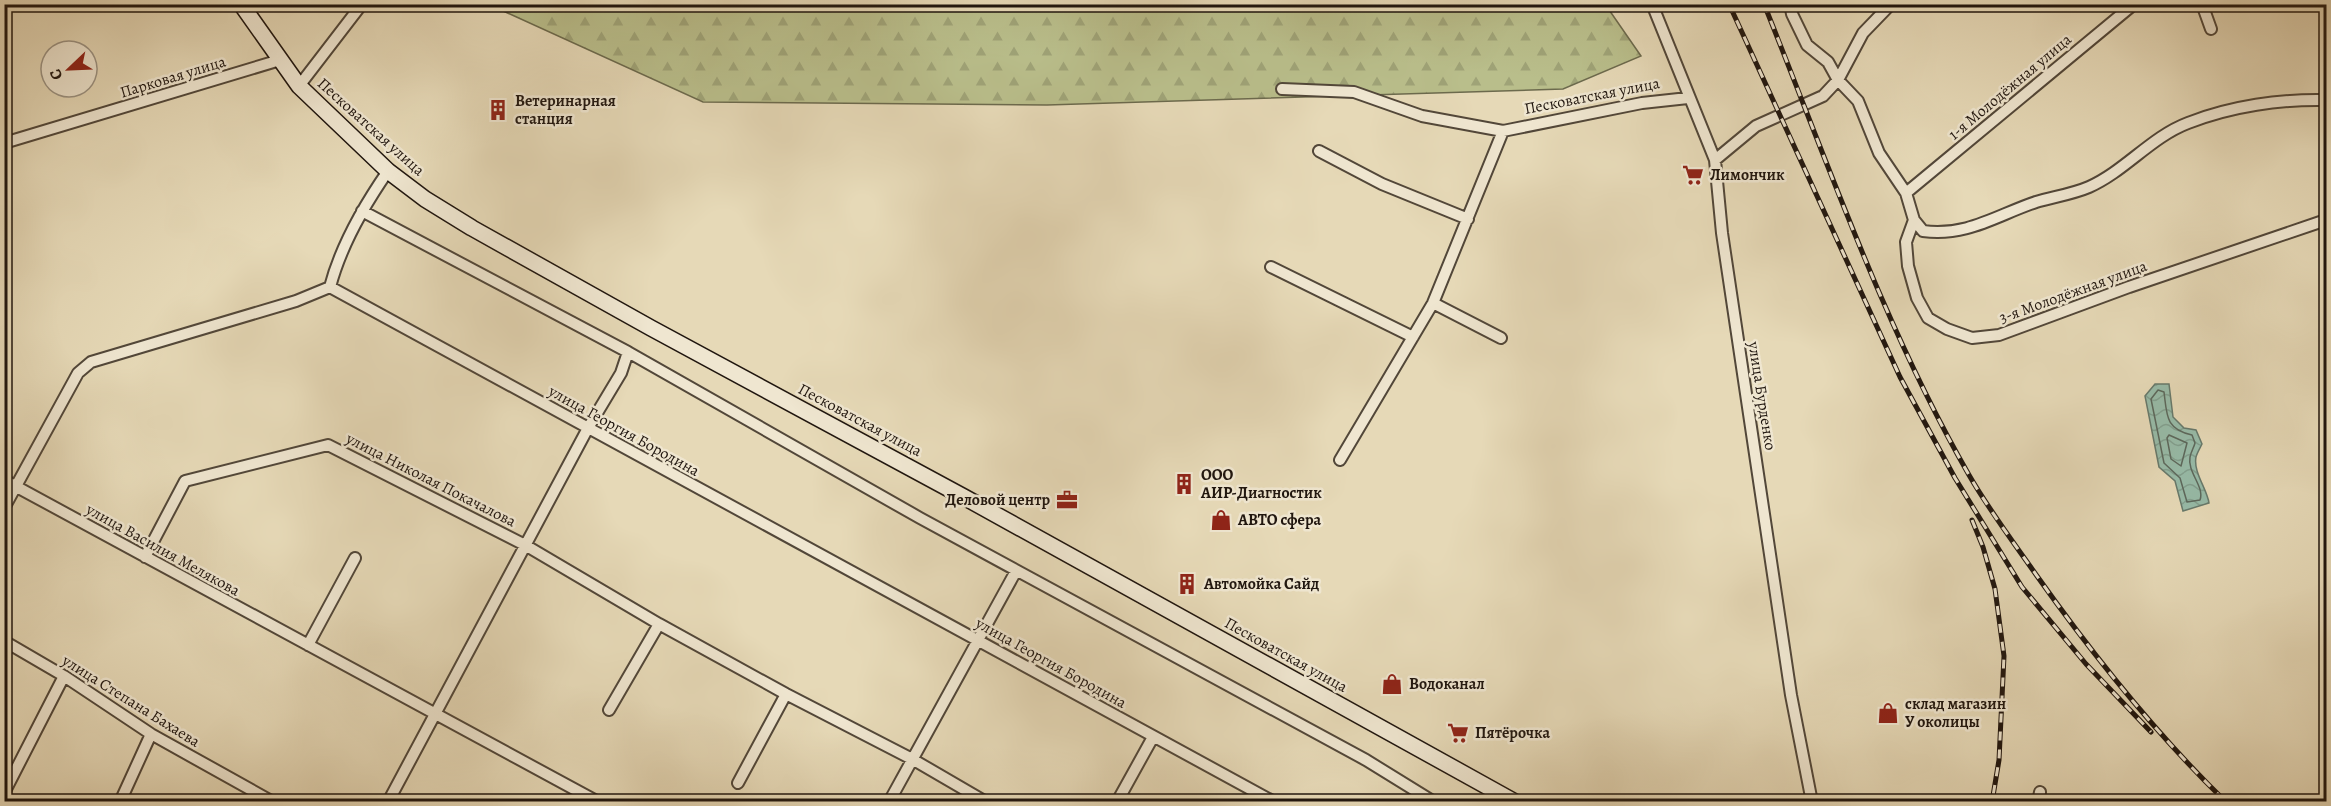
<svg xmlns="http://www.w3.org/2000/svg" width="2331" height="806" viewBox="0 0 2331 806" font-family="Alegreya,serif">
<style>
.forest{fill:url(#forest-firs);stroke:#6c6a4d;stroke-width:1.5}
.water{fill:url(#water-waves);stroke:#67796b;stroke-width:1.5}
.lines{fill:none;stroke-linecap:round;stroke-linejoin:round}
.shore{stroke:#5c685c;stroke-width:1.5}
.street-casing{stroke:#524739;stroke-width:14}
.secondary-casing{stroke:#20160f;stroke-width:18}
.street{stroke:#efe6d0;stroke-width:10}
.secondary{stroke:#efe6d0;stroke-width:15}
.rail-casing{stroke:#20160f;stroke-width:5}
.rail{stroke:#efe6d0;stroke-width:3;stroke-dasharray:9;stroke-linecap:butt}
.labels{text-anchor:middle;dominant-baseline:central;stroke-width:5;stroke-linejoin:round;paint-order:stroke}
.street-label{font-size:16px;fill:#20160f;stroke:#efe6d0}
.poi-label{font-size:16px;font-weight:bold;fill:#20160f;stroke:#efe6d0;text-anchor:start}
</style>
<defs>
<pattern id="forest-firs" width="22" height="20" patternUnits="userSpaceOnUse" patternTransform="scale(1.5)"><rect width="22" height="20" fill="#b9be8b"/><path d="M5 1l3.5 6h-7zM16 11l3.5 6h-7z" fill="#9fa377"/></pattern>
<pattern id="water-waves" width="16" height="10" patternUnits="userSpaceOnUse" patternTransform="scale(1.5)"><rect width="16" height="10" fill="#97bba8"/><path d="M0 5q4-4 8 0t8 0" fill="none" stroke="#82a08f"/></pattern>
</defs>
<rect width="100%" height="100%" fill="#e6d9b7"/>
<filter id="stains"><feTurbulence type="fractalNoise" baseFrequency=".00333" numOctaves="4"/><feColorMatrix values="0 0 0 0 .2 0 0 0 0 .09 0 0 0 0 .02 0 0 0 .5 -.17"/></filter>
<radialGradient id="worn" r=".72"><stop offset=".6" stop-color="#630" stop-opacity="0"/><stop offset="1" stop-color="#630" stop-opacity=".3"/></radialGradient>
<path class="forest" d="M1605,4L1641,56L1563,89L1047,105L703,102L490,5Z"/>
<path class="water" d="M2155,384H2169L2173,417L2184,428L2196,430L2202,444C2200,448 2197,453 2196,457C2193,472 2207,489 2209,503L2183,511L2175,481L2159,467L2145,396Z"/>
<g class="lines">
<path class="shore" d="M2158,390L2164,392C2167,415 2165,429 2192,435L2195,443C2194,447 2191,452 2190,457C2187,472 2205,487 2200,500L2187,502L2180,478L2164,463L2151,399Z
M2169,435L2187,443L2181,466L2171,459L2167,438Z"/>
<defs>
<path id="street" d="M1652,4L1715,160L1722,233L1791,695L1812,802
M1790,4L1792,14L1807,45L1828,62L1838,80L1858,101L1879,153L1906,193L1914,220L1923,231C1967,237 1997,215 2036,202C2053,197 2073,194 2089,187C2125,171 2151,137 2188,123C2231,106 2281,99 2326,100
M2202,4L2211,29
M299,86L362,4
M1282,89L1354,92L1422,116L1503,131L1642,103L1688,98
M4,143L280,60
M1319,151L1382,184L1468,219
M1715,160L1756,126L1823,96L1838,80L1863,33L1891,4
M1906,193L2134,4
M362,211L628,352L920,518L1366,760L1434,802
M1914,220L1906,242L1908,266L1917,298L1928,318L1947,329L1972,338L1999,335L2129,287L2326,220
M1271,267L1413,337
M330,287C341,245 363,207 388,171
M1433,303L1501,338
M1340,460L1433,303L1503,131
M4,480L598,802
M4,508L78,373L91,362L296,301L330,287L1274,802
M145,557L185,481L328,445L525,545L659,624L786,694L912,759L986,802
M4,641L64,676L151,734L273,802
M308,645L355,558
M609,710L659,624
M738,783L786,694
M4,793L64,676
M120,802L151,734
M388,802L588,428L621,373L628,352
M889,802L1016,571
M1117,802L1153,737
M2038,802L2040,792"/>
<path id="secondary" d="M241,4L299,86L388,171L425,199L472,228L651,328L964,497L1515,802"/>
</defs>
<use href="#street" class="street-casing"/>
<use href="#secondary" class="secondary-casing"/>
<use href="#street" class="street"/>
<use href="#secondary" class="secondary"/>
<defs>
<path id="rail" d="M1729,4L1900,377L1955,478L2022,587L2086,664L2151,732
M1764,4C1828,163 1884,327 1969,475C1989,510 2014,543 2037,576C2093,655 2156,734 2226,802
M1972,520L1983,547L1995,589L2004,656L1999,760L1992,802"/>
</defs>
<use href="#rail" class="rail-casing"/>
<use href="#rail" class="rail"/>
</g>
<defs>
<symbol id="building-bare" viewBox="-9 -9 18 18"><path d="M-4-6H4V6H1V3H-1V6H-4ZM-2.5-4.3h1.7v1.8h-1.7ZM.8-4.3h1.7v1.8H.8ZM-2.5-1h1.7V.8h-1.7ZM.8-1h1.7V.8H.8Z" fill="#8f2418" stroke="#efe6d0" stroke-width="2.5" paint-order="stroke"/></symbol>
<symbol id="supermarket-bare" viewBox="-9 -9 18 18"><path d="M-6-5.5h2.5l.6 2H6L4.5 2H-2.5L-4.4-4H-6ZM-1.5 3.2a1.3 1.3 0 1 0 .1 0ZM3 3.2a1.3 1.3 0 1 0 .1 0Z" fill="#8f2418" stroke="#efe6d0" stroke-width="2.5" paint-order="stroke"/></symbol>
<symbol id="office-bare" viewBox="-9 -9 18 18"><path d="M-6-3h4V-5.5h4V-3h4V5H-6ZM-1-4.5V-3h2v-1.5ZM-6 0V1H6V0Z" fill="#8f2418" stroke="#efe6d0" stroke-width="2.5" paint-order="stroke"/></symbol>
<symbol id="shop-bare" viewBox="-9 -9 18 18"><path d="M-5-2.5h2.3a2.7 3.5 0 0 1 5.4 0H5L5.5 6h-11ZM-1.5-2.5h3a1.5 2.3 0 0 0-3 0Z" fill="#8f2418" stroke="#efe6d0" stroke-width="2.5" paint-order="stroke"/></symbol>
</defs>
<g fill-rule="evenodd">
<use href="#building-bare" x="483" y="95" width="30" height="30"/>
<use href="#supermarket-bare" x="1678" y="160" width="30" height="30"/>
<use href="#building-bare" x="1169" y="469" width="30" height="30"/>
<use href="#office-bare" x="1052" y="485" width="30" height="30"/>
<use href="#shop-bare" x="1206" y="505" width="30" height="30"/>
<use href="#building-bare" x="1172" y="569" width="30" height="30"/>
<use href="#shop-bare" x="1377" y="669" width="30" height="30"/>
<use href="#shop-bare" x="1873" y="698" width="30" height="30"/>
<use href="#supermarket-bare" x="1443" y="718" width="30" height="30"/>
</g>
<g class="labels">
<g class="street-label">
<text transform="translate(173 77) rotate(-17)">Парковая улица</text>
<text transform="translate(2010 87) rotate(-40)">1-я Молодёжная улица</text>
<text transform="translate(1592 96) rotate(-11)">Песковатская улица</text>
<text transform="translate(371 127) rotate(42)">Песковатская улица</text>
<text transform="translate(2073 292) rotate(-20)">3-я Молодёжная улица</text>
<text transform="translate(1762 396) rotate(81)">улица Бурденко</text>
<text transform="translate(860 420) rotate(28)">Песковатская улица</text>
<text transform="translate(624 431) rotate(29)">улица Георгия Бородина</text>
<text transform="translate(431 480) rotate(27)">улица Николая Покачалова</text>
<text transform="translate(163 550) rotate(29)">улица Василия Мелякова</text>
<text transform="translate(1286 655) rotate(29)">Песковатская улица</text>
<text transform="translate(1051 663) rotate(29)">улица Георгия Бородина</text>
<text transform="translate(131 701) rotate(32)">улица Степана Бахаева</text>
</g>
<g class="poi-label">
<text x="515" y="101">Ветеринарная<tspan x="515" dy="18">станция</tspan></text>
<text x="1710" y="175">Лимончик</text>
<text x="1201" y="475">ООО<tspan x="1201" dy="18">АИР-Диагностик</tspan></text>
<text x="1050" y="500" text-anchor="end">Деловой центр</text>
<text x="1238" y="520">АВТО сфера</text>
<text x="1204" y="584">Автомойка Сайд</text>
<text x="1409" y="684">Водоканал</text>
<text x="1905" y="704">склад магазин<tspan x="1905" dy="18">У околицы</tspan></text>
<text x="1475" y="733">Пятёрочка</text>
</g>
</g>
<rect width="2331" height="806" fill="none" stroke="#e6d9b7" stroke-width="24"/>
<rect x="6" y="6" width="2319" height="794" fill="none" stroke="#20160f" stroke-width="3"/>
<rect x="12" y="12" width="2307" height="782" fill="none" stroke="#20160f" stroke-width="1.5"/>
<g transform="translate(69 69) rotate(247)"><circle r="28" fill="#efe6d0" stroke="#9c9383" stroke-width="1.5"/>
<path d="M0-4.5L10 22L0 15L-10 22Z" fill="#8f2418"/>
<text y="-9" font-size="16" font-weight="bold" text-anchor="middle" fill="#20160f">С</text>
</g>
<rect width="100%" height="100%" filter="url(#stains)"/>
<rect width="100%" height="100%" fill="url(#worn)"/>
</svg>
